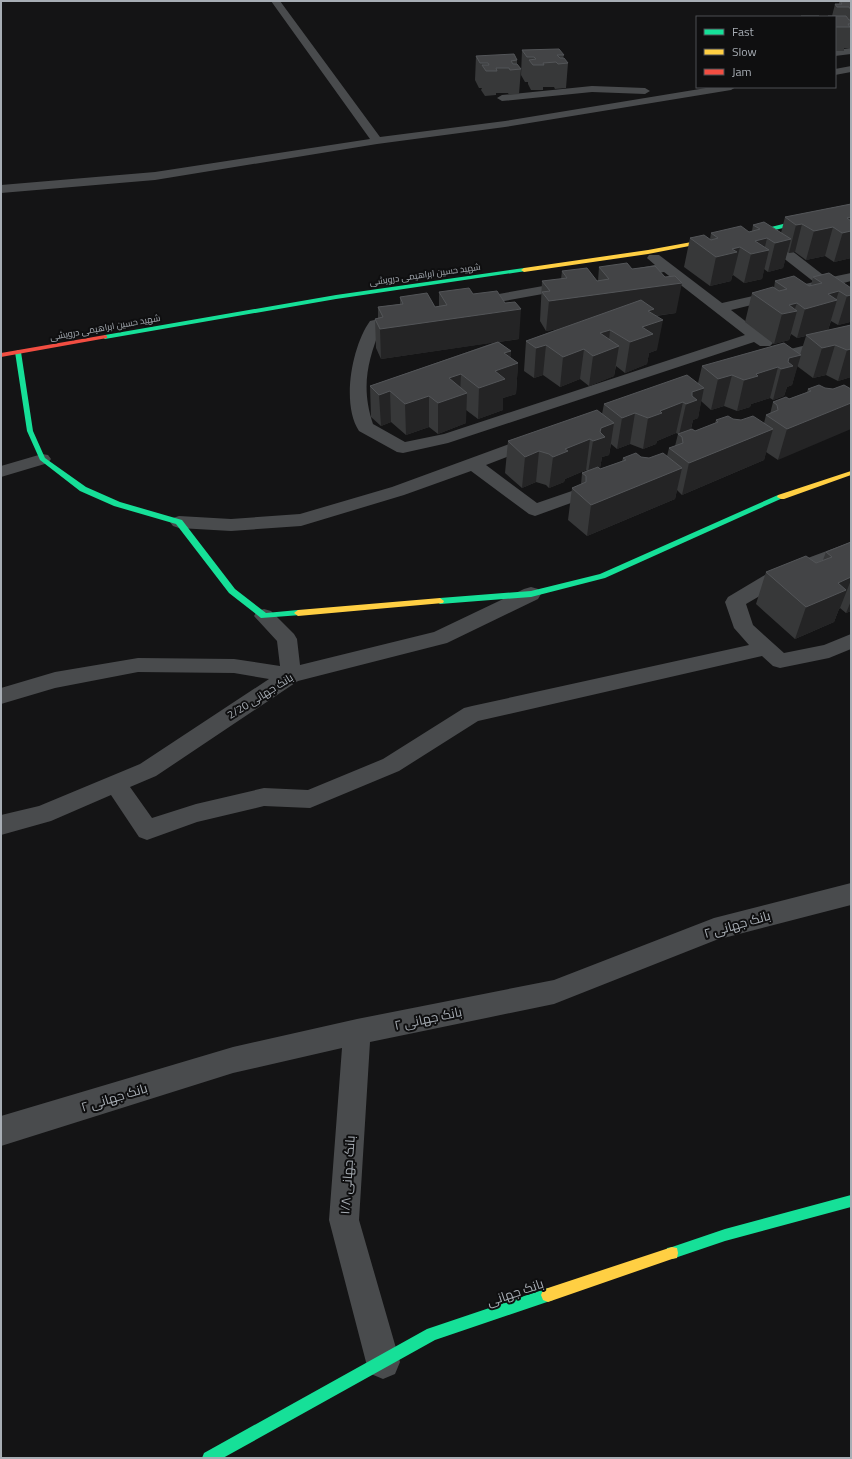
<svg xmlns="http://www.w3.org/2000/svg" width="852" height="1459" viewBox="0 0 852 1459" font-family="'Titillium Web',Cairo,sans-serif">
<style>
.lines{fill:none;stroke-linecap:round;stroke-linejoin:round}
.street{fill:#494b4d;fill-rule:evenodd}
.fast{fill:#16e098;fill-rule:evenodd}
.slow{fill:#ffcf43;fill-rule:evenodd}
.jam{fill:#f24e42;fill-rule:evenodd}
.wall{fill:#373839;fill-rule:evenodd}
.shaded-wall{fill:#242425}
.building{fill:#434446;stroke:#535558}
.labels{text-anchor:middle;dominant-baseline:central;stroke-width:4;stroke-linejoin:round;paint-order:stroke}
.far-street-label{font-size:9px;fill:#a7adb4;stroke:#0f0f10}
.street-label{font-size:11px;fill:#a7adb4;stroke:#0f0f10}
.near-street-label{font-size:13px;fill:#a7adb4;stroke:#0f0f10}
</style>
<rect width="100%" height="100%" fill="#141415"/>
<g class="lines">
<path class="street" d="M271,1H280L380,137L505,121L712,87H736L731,90L505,127L377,144L155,180L1,193V185L155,172L370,139Z
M851,48V54L835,56V50Z
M851,66V72L835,75V69Z
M592,86L645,88L650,91L645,94L592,92L502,101L497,98L502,95Z
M764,232L769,233L827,278L851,273V281L836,285L851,295V305L846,304L822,288L731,310L770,340L773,343L770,346H760L754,342L448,443L403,453L397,452L359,431C341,404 352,346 370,321L404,313L409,314L411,317L409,320L381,327C367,362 361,388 373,424L405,442L444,434L745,335L664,272L628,278L623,277L621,274L623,271L655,265L647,258L649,255H659L722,303L814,282L759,239L757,236L759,233Z
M571,281L576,282L578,285L576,288L471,307L466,306L464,303L466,300L471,299Z
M851,334V344L767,364L762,362L759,359L762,356Z
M534,435L540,436L542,440L540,444L486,465L537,503L598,482L604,483L607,487L604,491L535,516L529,514L471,471L404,495L301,526L231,531L179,528L173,526L170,522L173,518L179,516L231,519L300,514L392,487Z
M42,454L48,455L51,459L48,463L1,477V466Z
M851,542V555L784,582L746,604L753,625L784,653L824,645L851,634V649L829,658L780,668L773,666L762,656L478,721L399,771L310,808L264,806L197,822L147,840L139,837L111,795L51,821L1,835V815L39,806L140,764L269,679L234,673L138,672L55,688L1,704V688L55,672L138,658L234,659L280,666L277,641L254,616L257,611L264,609L271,611L294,634L297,639L300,665L434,632L524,589L531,587L538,589L541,594L538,599L447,643L298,681L156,776L130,787L152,818L196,804L264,788L308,790L383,759L464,708L472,706L749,645L734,628L725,602L728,597L770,572Z
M851,883V905L716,940L554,1004L370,1042L359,1220L400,1362L395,1374L383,1379L371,1374L366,1362L329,1220L342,1048L233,1073L1,1146V1116L233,1047L357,1019L554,980L714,918Z"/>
<path class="fast" d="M851,207V211L759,234L708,243L705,241L759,230Z
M524,268L527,270L526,271L336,299L105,339L102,337L105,335L336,295Z
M18,350L21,352L33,431L45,458L86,487L120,502L182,520L235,589L266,613L298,610L302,613L301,615L261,618L229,593L176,524L114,506L80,491L40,460L27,431L15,352Z
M778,495H781L785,497L605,578L531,597L440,604L436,601L440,598L531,591L600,574Z
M851,1195V1207L725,1241L672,1259L667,1258L666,1253L667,1248L672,1247L725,1229Z
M548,1288L553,1290L555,1295L553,1300L435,1340L223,1458H202L204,1453L427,1329Z"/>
<path class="slow" d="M708,239L710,240V242L648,254L524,272L521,270L524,268L648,250Z
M851,471V475L784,499H781L777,497L778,495Z
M440,598L444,601L443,603L298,616L294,613L298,610Z
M672,1247L677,1248L678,1253L677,1258L672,1259L548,1302L543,1300L541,1295L543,1290L548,1288Z"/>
<path class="jam" d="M105,335L107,336V338L1,357V353Z"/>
</g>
<path class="wall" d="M839,1H851V48H844V51H835V17H827L828,16H832L835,4H839Z
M522,50L564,55L563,58L568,63L566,88L555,89L554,87H543V90H531L528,84V82H525L521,75Z
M476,56L517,60V64L521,69L519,94L509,95L508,93H496V95L485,96L481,90L482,88H479L475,80Z
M851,204V258L834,262L825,256L806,260L795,252L789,253L787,252L783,268L768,272L764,269L762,279L744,283L733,275L732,276L731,281L710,286L684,267L690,238L710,239L711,233L749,232L752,231L753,225L781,233L785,217Z
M599,267L632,269L676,313L656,316L657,350L649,353L647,364L625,373L616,366L614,376L589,386L580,379L560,387L543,375L534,378L524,371L526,341L558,329L546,331L540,321L542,281L561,279L562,271L598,281Z
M813,277L851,288L850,322L838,325L831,321L828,330L817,333L851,325V377L838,381L826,375L813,378L797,366L792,385L787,387L784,396L773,400L770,398L751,404L750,407L737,411L724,406L711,410L701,401L698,418L693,420L691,429L695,431L715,423L716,420L733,419L764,423L766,415L770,414L773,402L789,399L807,392L808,389L819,385L778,460L766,452L764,460L682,495L677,490L675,499L587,536L568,520L572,488L581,485L582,473L587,471L586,470L565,479L564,482L549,488L546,485L536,482L522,488L505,473L508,441L602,414L604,404L698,383L702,366L800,355L806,336L797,338L791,334L789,340L774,344L745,322L752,293L774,288L775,281L809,286H811ZM676,433L678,434L675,446L669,448L667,456L649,458L641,457L623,458L622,461L600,469L599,468H600L602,457L609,455L611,444L617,449L630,444L643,449L656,444L657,441Z
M439,292L473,294L519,339L499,342L511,351L510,358L518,363L516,394L503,398V410L478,419L466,410V423L438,434L429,427L406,435L391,422L381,426L371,417L370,386L496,342L381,359L376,348L375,319L378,318V307L400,304V297L435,307L439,306Z
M851,542V611L846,613L840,608L839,609L834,622L795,639L756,604L766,572L816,563L823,560L826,552Z"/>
<path class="shaded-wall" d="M851,217V258L834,262L847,218Z
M802,224L795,252L789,253L796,225Z
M833,227L825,256L806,260L814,231Z
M767,238L764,251L769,250L762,279L744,283L751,254L755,241Z
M791,239L783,268L768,272L775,243Z
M740,247L733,275L732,276L731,281L710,286L716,257L732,249Z
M682,283L676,313L653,316L663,320L657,350L649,353L647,364L625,373L630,342L642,327L647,317L546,331L549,301Z
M839,291L836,300H837L828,330L797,338L805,309L828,294Z
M851,295V318L850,322L838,325L847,296Z
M797,303L794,311H797L789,340L774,344L782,314L789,305Z
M521,309L519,339L381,359L380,329Z
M610,330L608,350L619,346L614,376L589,386L593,356L600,333Z
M546,345L543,375L534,378L536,348Z
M835,345L826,375L813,378L822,348Z
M584,349L580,379L560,387L563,357Z
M851,349V377L838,381L847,350Z
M511,351L510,366L518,363L516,394L503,398V410L478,419L479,388L504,353Z
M801,355L792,385L787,387L784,396L773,400L781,369L789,358Z
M778,367L770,398L751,404L750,407L737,411L744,380L756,374Z
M461,374L460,395L467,393L466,423L438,434V403L449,378Z
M732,375L724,406L711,410L718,379Z
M704,388L698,418L693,420L690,431L679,435L686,404L692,392Z
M390,391L391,422L381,426L379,395Z
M429,396V427L406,435L405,404Z
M683,402L676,433L657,441L656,444L643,449L648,418L660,411Z
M851,403V429L778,460L787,429Z
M635,413L630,444L617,449L622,418Z
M614,423L609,455L602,457L600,468L588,473L593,441L600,432L601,428Z
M773,429L764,460L682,495L689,463Z
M590,439L586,470L565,479L564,482L549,488L553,457L565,449Z
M539,451L536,482L522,488L525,457Z
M682,468L675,499L587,536L591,505Z
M851,577V580L840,608L839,609L834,622L795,639L806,607L838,583Z
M851,601V611L846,613Z"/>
<path class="building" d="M840,1H851V10L849,7H837L835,4H842Z
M801,16H819V17H802Z
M828,16H846L849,20H851V24H848L850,27H835V17H828Z
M559,49L564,55H557L560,58H564L568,63L558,64L556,62L543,63L544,65H533L529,60L536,59L534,57H527L522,50Z
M514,54L517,60L511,61L513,64H517L521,69L510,70L509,68H496L497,71H486L482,65H489L488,63H480L476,56Z
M851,204V217L847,218L851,221V231L842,233L833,227L814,231L802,224L796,225L785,217Z
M764,222L791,239L775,243L767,238L755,241L769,250L751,254L740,247L732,249L737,252L716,257L690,238L704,235L711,240L718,238L711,233L741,226L749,232L760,229L753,225Z
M627,263L632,269L655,266L665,277L675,276L682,283L549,301L542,292L550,291L542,281L567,278L562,271L587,268L597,281L609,279L599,267Z
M829,273L851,288V295L847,296L839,291L828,294L837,300L805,309L797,303L789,305L797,311L782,314L752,293L773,287L779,291L787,289L775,281L794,276L809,286L822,283L813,277Z
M469,288L473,294L497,291L505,303L515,302L521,309L380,329L375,319L383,317L378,307L403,304L400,297L427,293L435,307L447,305L439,292Z
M641,300L654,309L648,311L663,320L642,327L653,334L630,342L610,330L600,333L619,346L593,356L584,349L563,357L546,345L536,348L526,341Z
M851,325V349L847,350L835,345L822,348L806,335Z
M498,342L511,351L504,353L518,363L495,371L505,379L479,388L461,374L449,378L467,393L438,403L429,396L405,404L390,391L379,395L370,386Z
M784,343L801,355L789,358L788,362L793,366L781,369L778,367L756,374L758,376L744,380L732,375L718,379L702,366Z
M687,375L704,388L692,392V396L697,400L686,404L683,402L660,411L662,413L648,418L635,413L622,418L604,404Z
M819,385L825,388L833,389L844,385L851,389V403L787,429L766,415L778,410L777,405L773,402L786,397L789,399L811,391L808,389Z
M597,410L614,423L601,428L600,432L605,437L593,441L590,439L565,449L568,451L553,457L549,454L539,451L525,457L508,441Z
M728,416L733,419L741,420L753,416L773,429L689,463L669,448L683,443L682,437L678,434L692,429L695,431L718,422L716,420Z
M636,453L641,457L649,458L663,453L682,468L591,505L572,488L586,482V476L582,473L598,467L600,469L626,460L623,458Z
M851,542V577L838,583L846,590L806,607L766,572L806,556L816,563L832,557L826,552Z"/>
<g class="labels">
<g class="far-street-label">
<text transform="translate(425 274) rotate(-8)">شهید حسین ابراهیمی درویشی</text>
<text transform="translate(105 327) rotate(-10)">شهید حسین ابراهیمی درویشی</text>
</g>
<g class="street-label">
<text transform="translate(260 696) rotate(-32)">بانک جهانی 2/20</text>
</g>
<g class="near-street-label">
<text transform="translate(737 924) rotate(-16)">بانک جهانی ۲</text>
<text transform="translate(428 1018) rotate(-12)">بانک جهانی ۲</text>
<text transform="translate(114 1097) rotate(-17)">بانک جهانی ۲</text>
<text transform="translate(347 1175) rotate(-86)">بانک جهانی ۱/۸</text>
<text transform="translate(515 1292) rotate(-19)">بانک جهانی</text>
</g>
</g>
<rect width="852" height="1459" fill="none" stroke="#a7adb4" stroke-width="4"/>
<rect x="696" y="16" width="140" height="72" fill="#0f0f10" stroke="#4c4e52"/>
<rect x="704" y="29" width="20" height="6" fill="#16e098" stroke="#4c4e52"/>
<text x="732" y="36" font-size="12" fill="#a7adb4">Fast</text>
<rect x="704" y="49" width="20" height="6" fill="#ffcf43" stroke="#4c4e52"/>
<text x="732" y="56" font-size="12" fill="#a7adb4">Slow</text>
<rect x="704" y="69" width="20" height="6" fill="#f24e42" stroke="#4c4e52"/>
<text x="732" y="76" font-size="12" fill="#a7adb4">Jam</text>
</svg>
